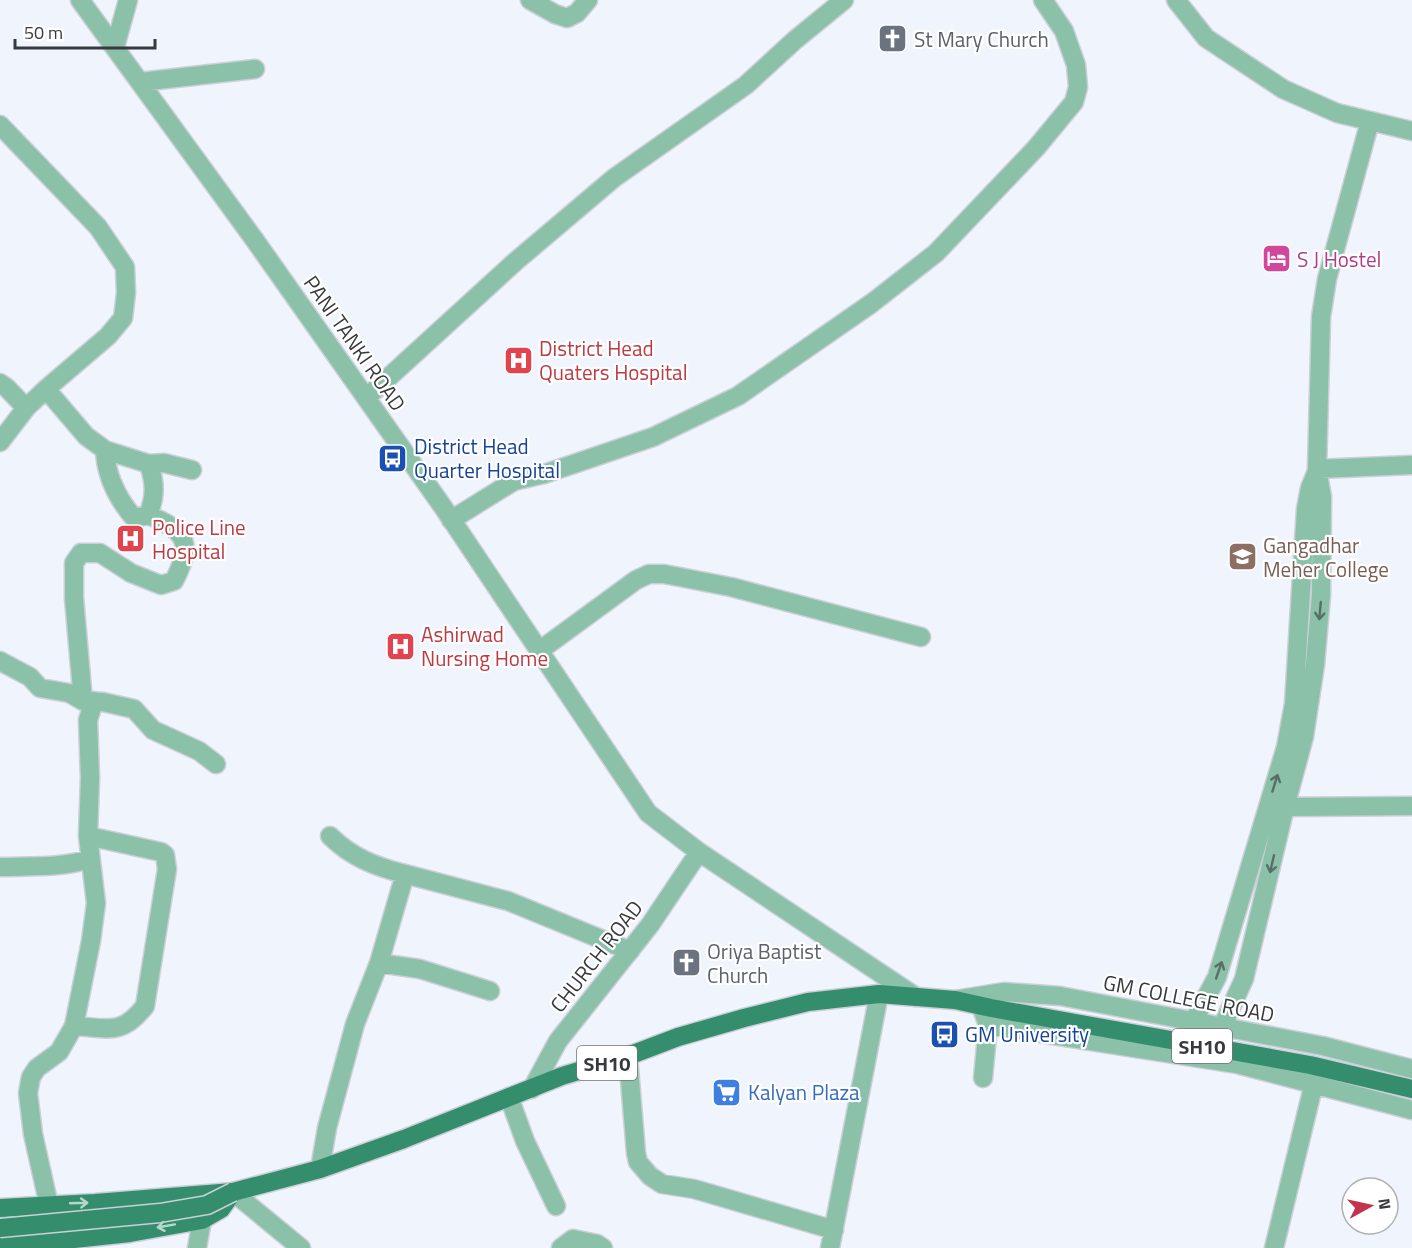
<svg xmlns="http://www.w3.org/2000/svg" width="1412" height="1248" viewBox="0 0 1412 1248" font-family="'Titillium Web',sans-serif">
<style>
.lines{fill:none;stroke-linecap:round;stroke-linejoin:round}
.minor-casing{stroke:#cbcfd6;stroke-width:21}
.major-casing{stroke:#cbcfd6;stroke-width:21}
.minor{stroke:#8ac1a8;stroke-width:18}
.major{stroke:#348e6d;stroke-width:18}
.major-bridge-casing{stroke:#cbcfd6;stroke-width:21;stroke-linecap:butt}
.major-bridge{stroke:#348e6d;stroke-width:18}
.oneway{stroke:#586f67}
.oneway2{stroke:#b8d7cc}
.labels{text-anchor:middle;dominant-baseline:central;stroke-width:4.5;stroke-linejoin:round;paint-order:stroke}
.shield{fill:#fff;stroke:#737476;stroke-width:1.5}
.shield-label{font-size:20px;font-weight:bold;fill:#37393c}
.worship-label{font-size:21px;fill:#5b616d;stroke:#fff;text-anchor:start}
.hotel-label{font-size:21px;fill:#b23c85;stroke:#fff;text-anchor:start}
.street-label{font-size:21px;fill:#37393c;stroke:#fff}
.health-label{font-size:21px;fill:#be3a42;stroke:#fff;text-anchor:start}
.transit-label{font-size:21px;fill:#164399;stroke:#fff;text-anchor:start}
.education-label{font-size:21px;fill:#785e54;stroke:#fff;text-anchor:start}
.shop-label{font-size:21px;fill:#366cbe;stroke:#fff;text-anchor:start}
</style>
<rect width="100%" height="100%" fill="#f0f4fd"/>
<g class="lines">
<defs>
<path id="minor" d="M80,0L254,239L443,507L648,813L699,852L916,997
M530,0L555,14L567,18L577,13L588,0
M1176,0L1206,38L1283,89L1337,113L1412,131
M115,47L128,0
M140,82L255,69
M0,125L98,227L125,267L126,293L123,318L108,336L46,389L86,436L105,450L149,464C155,483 156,496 148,515L134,518C117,498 106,477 105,450
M0,383L7,388L26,408
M366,398L516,261L614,178L746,85L795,40L844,0
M0,442L26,408L46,389
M149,464L164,463L192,470
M1317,469L1412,465
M148,515C188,531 193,544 174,581L161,585L131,573L100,553H81L74,563V598L83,701L103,702L134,709L153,730L199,751L216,764
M451,520L514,481L544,474L653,437L738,396L872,303L936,253L1036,148L1074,102L1078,87L1076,65L1064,31L1043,0
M539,651L636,580L649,574H664L731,587L921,637
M0,661L30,677L40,688L69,693L83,701
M1285,807L1412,806
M330,836C351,857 376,867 405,874
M0,867C31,866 60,868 90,859
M379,963L420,969L490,991
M955,1000L1004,992L1060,996L1323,1046L1412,1069
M981,1006L988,1025L1237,1064L1412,1110
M1193,1022L1217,977L1286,747L1294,704L1306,509L1310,488L1317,471
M74,1026C108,1028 122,1036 145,1006L167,869L165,855L161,852L88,836
M1222,1027L1244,979L1285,807L1304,737L1315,665L1321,595L1322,497L1317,469L1321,317L1327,279L1370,121
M628,1056L636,1153L638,1162L650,1176L662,1184L694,1189L834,1230
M983,1078L988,1025
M532,1089L558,1041L650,925L699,852
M509,1097L525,1141L556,1206
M320,1169L327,1128L355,1024L379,963L405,874L508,901L630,951
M233,1192L301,1248
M52,1219L33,1134L28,1093L31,1077L37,1068L59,1052L74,1026L91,941L96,903L88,836L90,778L88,720L94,701
M197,1248L202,1220
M561,1248L573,1239L597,1244L603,1248
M830,1248L879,994
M1274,1248L1314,1083"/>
<path id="major" d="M0,1208L95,1203L233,1192L320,1169L404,1139L562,1076L628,1056L678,1037L744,1018L808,1002L879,994L955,1000L991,1008L1310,1065L1412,1089
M0,1247L130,1233L202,1220L221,1209L233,1192"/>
</defs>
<use href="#minor" class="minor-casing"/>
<use href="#major" class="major-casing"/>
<use href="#minor" class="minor"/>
<use href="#major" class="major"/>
<defs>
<path id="major-bridge" d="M0,1228L160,1213L207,1205L233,1192"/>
</defs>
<use href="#major-bridge" class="major-bridge-casing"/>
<use href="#major-bridge" class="major-bridge"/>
</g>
<defs><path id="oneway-shaft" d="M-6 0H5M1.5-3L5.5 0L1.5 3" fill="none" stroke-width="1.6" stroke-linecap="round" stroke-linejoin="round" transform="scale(1.5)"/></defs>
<g class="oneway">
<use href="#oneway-shaft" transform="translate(1320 611) rotate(95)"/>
<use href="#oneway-shaft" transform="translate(1275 783) rotate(-73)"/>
<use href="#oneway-shaft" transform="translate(1272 864) rotate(103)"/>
<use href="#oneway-shaft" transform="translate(1219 970) rotate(-71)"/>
</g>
<g class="oneway2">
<use href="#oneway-shaft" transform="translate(79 1203) rotate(-2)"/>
<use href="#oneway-shaft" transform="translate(166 1226) rotate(170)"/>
</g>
<defs>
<symbol id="church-square" viewBox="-11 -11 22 22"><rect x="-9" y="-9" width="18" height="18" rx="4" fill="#6b7280" stroke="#fff"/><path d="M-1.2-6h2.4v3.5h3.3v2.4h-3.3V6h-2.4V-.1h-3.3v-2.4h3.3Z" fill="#fff"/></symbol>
<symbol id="hotel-square" viewBox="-11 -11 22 22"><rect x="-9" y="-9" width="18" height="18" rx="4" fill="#d1479c" stroke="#fff"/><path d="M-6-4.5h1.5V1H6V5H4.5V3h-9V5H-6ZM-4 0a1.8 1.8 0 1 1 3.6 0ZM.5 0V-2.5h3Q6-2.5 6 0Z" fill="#fff"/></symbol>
<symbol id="hospital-square" viewBox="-11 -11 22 22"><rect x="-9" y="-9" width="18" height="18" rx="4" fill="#e0444e" stroke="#fff"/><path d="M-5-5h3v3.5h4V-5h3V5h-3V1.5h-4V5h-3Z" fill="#fff"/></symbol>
<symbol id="bus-square" viewBox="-11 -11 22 22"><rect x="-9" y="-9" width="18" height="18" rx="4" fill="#1a4fb4" stroke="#fff"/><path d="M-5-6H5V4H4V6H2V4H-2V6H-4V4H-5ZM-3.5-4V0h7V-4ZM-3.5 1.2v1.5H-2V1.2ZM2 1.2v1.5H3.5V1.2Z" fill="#fff"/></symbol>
<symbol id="university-square" viewBox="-11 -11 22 22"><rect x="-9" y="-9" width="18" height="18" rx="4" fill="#8d6e63" stroke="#fff"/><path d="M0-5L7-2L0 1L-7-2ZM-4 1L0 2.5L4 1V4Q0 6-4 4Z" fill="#fff"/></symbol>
<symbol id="supermarket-square" viewBox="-11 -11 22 22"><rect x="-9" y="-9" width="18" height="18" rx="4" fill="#3f7fe0" stroke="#fff"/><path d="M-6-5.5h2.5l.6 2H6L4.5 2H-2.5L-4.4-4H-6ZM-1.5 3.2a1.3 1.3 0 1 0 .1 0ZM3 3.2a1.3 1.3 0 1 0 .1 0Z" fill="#fff"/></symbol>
</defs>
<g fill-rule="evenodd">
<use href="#church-square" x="876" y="22" width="33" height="33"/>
<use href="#hotel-square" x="1260" y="242" width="33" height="33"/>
<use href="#hospital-square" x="502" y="344" width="33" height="33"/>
<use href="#bus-square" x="376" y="442" width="33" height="33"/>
<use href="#hospital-square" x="114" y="522" width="33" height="33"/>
<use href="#university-square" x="1226" y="540" width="33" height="33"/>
<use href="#hospital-square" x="384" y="630" width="33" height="33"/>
<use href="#church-square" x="670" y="946" width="33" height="33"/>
<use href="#bus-square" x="928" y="1018" width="33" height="33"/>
<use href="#supermarket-square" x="710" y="1076" width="33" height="33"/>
</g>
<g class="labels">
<g class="shield">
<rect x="1172" y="1029" width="60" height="34" rx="4.5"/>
<rect x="577" y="1046" width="60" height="34" rx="4.5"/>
</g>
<g class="shield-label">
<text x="1202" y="1046">SH10</text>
<text x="607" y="1063">SH10</text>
</g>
<g class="worship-label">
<text x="914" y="39">St Mary Church</text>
<text x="707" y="951">Oriya Baptist<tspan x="707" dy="24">Church</tspan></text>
</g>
<g class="hotel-label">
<text x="1297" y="259">S J Hostel</text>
</g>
<g class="street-label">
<text transform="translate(355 343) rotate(55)">PANI TANKI ROAD</text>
<text transform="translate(596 956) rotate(-52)">CHURCH ROAD</text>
<text transform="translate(1189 998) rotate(11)">GM COLLEGE ROAD</text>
</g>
<g class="health-label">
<text x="539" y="348">District Head<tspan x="539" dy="24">Quaters Hospital</tspan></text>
<text x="152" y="527">Police Line<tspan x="152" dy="24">Hospital</tspan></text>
<text x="421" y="634">Ashirwad<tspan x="421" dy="24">Nursing Home</tspan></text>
</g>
<g class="transit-label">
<text x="414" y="446">District Head<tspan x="414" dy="24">Quarter Hospital</tspan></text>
<text x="965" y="1034">GM University</text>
</g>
<g class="education-label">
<text x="1263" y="545">Gangadhar<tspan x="1263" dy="24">Meher College</tspan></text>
</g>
<g class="shop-label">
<text x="748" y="1092">Kalyan Plaza</text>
</g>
</g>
<g transform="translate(1370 1206) rotate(82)"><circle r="28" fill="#ffffff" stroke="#afb0b1" stroke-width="1.5"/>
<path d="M0-4.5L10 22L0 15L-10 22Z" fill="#c3334d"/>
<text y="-9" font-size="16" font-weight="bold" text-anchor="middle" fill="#37393c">N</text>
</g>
<path d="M15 39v9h140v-9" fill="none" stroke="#37393c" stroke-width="3"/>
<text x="24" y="39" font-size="18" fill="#37393c" stroke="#ffffff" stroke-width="4.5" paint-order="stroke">50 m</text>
</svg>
